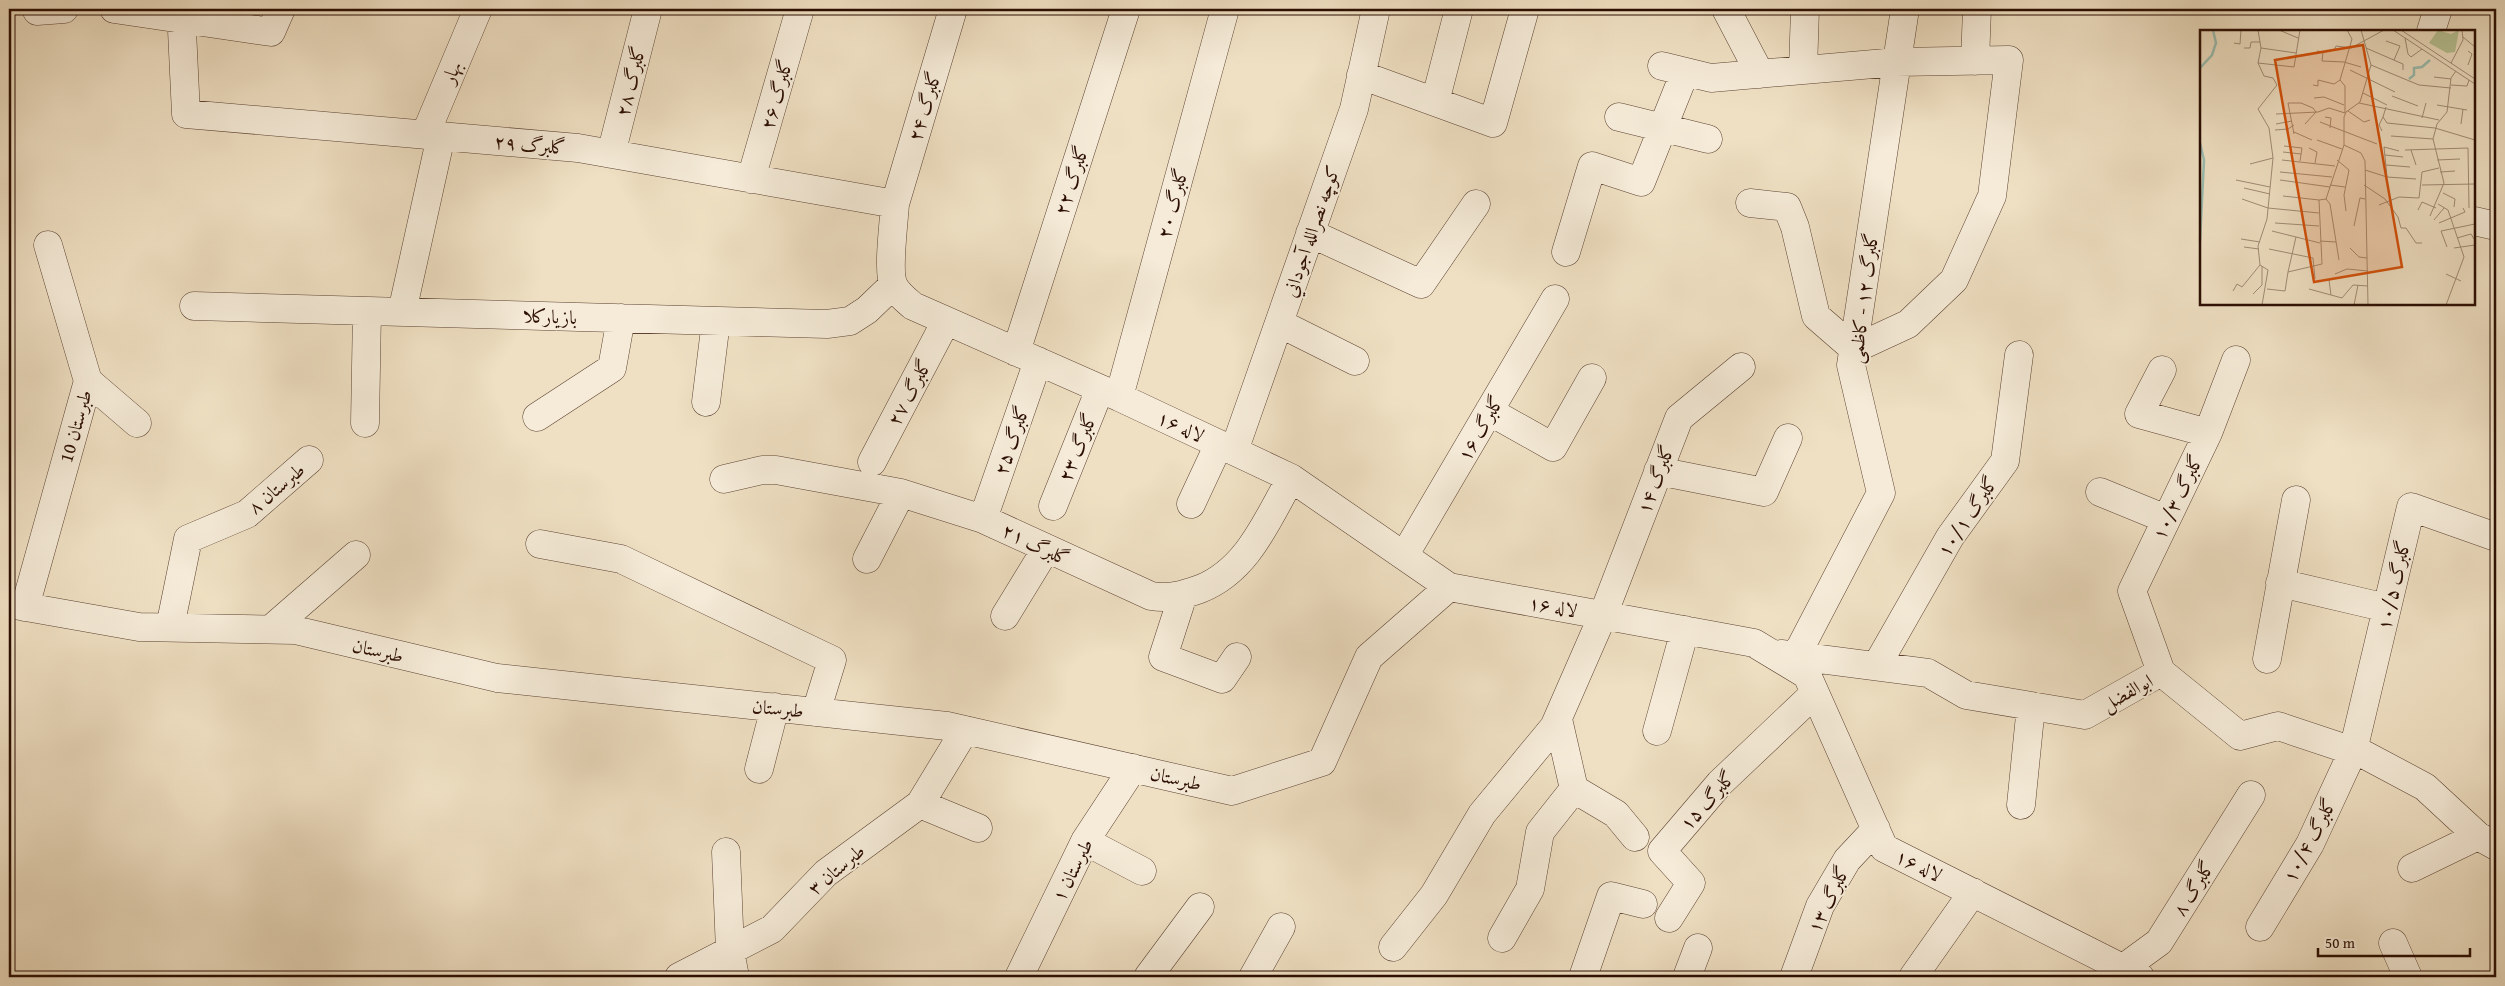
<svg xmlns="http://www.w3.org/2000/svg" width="2505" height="986" viewBox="0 0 2505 986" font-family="'Gentium Book Plus',Amiri,serif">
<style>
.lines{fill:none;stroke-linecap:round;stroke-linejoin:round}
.minor-casing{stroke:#5c4232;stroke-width:29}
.minor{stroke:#f5ebd8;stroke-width:28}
.labels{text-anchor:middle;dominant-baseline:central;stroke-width:4;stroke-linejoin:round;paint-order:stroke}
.street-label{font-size:19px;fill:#2b0d02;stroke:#f5ebd8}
.inset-river{fill:none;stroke:#9abdb0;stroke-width:2.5}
.inset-road{fill:none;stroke:#a18c76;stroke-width:1}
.view{fill:#d5510b;fill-opacity:0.15;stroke:#d5510b;stroke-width:2.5}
.inset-edge{fill:none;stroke:#2b0d02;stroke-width:2.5}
</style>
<rect width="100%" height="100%" fill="#efe0c3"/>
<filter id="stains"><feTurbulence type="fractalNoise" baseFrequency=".004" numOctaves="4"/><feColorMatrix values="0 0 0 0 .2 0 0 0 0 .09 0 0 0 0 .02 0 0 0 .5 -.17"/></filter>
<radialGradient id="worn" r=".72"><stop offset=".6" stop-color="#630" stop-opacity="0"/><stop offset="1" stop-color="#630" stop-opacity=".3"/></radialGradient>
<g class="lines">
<defs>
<path id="minor" d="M114,9L271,32L281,9
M181,9L186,114L578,148L895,204C894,221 887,273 894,286C898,294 906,300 913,306L1119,397L1291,478L1449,587L1754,643L1807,675L1884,848L2140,977
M1726,9L1760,74
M37,11L64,9
M2431,31L2438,9
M1975,61L1977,9
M1662,66L1711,78L1897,62L2009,60L1992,196L1954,280L1908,324L1854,349L1816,316L1795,227L1787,207L1750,203
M1803,70L1805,9
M1361,75L1493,123L1525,9
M1435,102L1459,9
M1619,117L1708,139
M425,135L478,9
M611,154L648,9
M751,179L800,9
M895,204L953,9
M2474,221L2496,226
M1310,233L1421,284L1476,204
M1566,252L1592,166L1641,182L1685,72
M194,306L827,324L850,321L867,310L893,285
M402,312L441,136
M1279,323L1355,361
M1016,352L1126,9
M88,381L137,423
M1119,397L1225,9
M706,402L716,321
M1489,411L1553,447L1592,378
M537,417L612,368L621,318
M365,423L367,311
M2208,433L2236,360
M1234,451L1354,109L1376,9
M872,462L946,321
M1658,471L1764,492L1788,438
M724,479L762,470H776L901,493L983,519L1151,596C1170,599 1183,595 1200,589C1248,570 1267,520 1291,478
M2100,492L2166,519
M1191,504L1219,444
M1053,506L1100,389
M983,519L1038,361
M540,544L621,559L832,660L816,712
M1404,556L1555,299
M867,559L901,493
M2280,583L2387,608
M1183,595L1163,657L1222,679L1237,657
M9,604L139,627L295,630L497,678L947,726L1232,791L1322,762L1369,657L1449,587
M25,607L88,381L48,245
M1005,616L1046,549
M170,627L188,539L247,514L309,460
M271,629L356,555
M1781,654L1928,673L1966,695L2085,715L2161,672L2240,736L2278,726L2365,755L2425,787L2478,836L2496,846
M1796,656L1881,493L1851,365L1905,9
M2267,659L2296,500
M1877,665L1950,537L2005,461L2019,355
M2161,672L2132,591L2208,433L2139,414L2162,370
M1558,719L1574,789L1616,814L1635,837
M1657,731L1685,630
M759,769L775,707
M920,804L978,828
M2021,805L2031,706
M1085,841L1142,871
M726,852L730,951L735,977
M2412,868L2478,836
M1669,918L1691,883L1662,851L1720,783L1815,693
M2260,927L2310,844L2353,751L2411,507L2496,537
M1502,938L1530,889L1540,832L1574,789
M2393,943L2408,977
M1393,947L1434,895L1482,814L1554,727L1603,615L1679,418L1741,367
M679,977L772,929L826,873L920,804L965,730
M1019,977L1085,841L1133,768
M1148,977L1200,907
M1253,977L1281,927
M1583,977L1611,896L1643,904
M1687,977L1698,948
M1794,977L1820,906L1847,860L1876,829
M1913,977L1973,892
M2116,977L2122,969L2159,942L2251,795"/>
</defs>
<use href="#minor" class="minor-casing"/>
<use href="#minor" class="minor"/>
</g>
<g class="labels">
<g class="street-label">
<text transform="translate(451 72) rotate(-67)">بهار</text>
<text transform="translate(630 81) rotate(-76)">گلبرگ ۲۸</text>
<text transform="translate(776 94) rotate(-74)">گلبرگ ۲۶</text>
<text transform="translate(924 106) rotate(-73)">گلبرگ ۲۴</text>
<text transform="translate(530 144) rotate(5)">گلبرگ ۲۹</text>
<text transform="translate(1071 180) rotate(-72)">گلبرگ ۲۲</text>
<text transform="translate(1172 203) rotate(-75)">گلبرگ ۲۰</text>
<text transform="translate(1311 231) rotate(-71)">كوچه نصرالله آجوداني</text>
<text transform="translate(1863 298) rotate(-83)">گلبرگ ۱۲ - کاظمی</text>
<text transform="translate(550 316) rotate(2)">بازیارکلا</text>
<text transform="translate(909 392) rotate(-62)">گلبرگ ۲۷</text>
<text transform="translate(75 426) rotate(-74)">طبرستان 10</text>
<text transform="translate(1181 426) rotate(25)">لاله ۱۶</text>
<text transform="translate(1480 428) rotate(-60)">گلبرگ ۱۶</text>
<text transform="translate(1011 440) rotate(-71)">گلبرگ ۲۵</text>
<text transform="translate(1077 447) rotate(-68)">گلبرگ ۲۳</text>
<text transform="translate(1655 479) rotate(-69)">گلبرگ ۱۴</text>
<text transform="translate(276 488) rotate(-40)">طبرستان ۸</text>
<text transform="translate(2177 497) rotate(-64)">گلبرگ ۱۰/۳</text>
<text transform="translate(1967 516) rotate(-56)">گلبرگ ۱۰/۱</text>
<text transform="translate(1036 544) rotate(26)">گلبرگ ۲۱</text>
<text transform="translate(2393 585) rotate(-77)">گلبرگ ۱۰/۵</text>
<text transform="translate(1553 606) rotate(10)">لاله ۱۶</text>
<text transform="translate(378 650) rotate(13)">طبرستان</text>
<text transform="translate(2127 692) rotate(-29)">ابوالفضل</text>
<text transform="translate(778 708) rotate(6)">طبرستان</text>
<text transform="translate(1176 778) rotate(13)">طبرستان</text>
<text transform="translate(1707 800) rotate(-48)">گلبرگ ۱۵</text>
<text transform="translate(2309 840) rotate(-62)">گلبرگ ۱۰/۴</text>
<text transform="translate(1919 865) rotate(26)">لاله ۱۶</text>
<text transform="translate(836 869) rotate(-40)">طبرستان ۳</text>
<text transform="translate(1072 870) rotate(-63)">طبرستان ۱</text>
<text transform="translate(2193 888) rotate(-58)">گلبرگ ۸</text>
<text transform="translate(1828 899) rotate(-64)">گلبرگ ۱۳</text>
</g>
</g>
<g transform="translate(2200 30)">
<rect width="275" height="275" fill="#efe0c3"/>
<path d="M238,0L251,4L259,0L255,22L247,23L229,13Z" fill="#b7c395"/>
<path class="inset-river" d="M0,38L12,25L16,13L13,0M209,49L214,45V38L222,37L230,30M0,113L4,130L0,211"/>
<path class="inset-road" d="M58,0L61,18L58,33L64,46M79,0L98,8M193,0L275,54M201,0L275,49M263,7L275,17M205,8L208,24L211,27L222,19M186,11L200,16L194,30M34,13L40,14L41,0M44,18H50L51,12H60M61,18L96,23M151,18L184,0M166,18L203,34V40M130,20H134L136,16L151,18M117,21L123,22L122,31L144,32L161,37M58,33L94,37L100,0M251,33L263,10L262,0M171,35L219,55L251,58M268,35L272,24L268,21M150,40L195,62M234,47L251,49M113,55L118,56V50L134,54L140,50M251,55L267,56L269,50M163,63L187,75M192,66L218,76M114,68L124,67L144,75M159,73L239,90M237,75L267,80M275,75V97M186,77L183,87L187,93L235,98L275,110M148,81L164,92L170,90M145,83V56L140,50L152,9L147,0M76,84L118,82L129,78L145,83M125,87L131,88L130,98M222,88L226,73M120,92L177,114M76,94L92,91M261,94L263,79M75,100L88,99L94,95M182,101L179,95L183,87M94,102L112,110M94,104L88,73H101L113,78L116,82L105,94M191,106L233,109M117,110L142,119M144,115L161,123L165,131L168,275M84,116L102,118L100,131M109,118L117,122L115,133M205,120L268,118L269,178M211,120L216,135M199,121L184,117L187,147L216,149M83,122L101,124M185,125L203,127M82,130L135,136M137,130L149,140L144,165L146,181M237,130L260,129M50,134L73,128M186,135L210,137M165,140L187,147M80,142L132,147M240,142L255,141M36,150L70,157M80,150L130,157M130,155L145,157M164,155L185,169L198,187L201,198H206L216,213H222M222,155L275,154M44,158L70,164M243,163L255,169L254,177M83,166L119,170M42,169L68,178L119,183M126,169L144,115V87L146,82L160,72L171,35L161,0M126,169L130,174L139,230M238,174L248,180L264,227L246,275M179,175L199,167L219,168L222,142L239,138M218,180L222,172L236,178M230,186L244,153L233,109L237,94L247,82L251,48L256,41M234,190L244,178M75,193L119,196M239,193L265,182L263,178M154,196L160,168L165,169M72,201L120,213M257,208L271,204L274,209M41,209L60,212M120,211L136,212M44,217L59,219M247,217L241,201L275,194M150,218L159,227L167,228M254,218L275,215M69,219L113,228L115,249M88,242L96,207M135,244L147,239L168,241M246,244L261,251M129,250L131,265M67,259L85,261L88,242L122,234L119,170L126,169M109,259L142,268L153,255L168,256M33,261L37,254L42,257L60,235M53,264L62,255V236M62,275L68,240L60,235L58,216L67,189L73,128L69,98L58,79L77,55L73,48L64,46M154,275L158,255"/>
<path class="view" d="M163,15L202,237L114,252L75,30Z"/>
<rect width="275" height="275" class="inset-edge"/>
</g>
<rect width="2505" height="986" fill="none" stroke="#efe0c3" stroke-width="30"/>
<rect x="10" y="10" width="2485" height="966" fill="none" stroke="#2b0d02" stroke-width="2.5"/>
<rect x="15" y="15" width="2475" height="956" fill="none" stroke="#2b0d02"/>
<path d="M2318 948v8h152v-8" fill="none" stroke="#2b0d02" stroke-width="2.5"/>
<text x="2325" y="948" font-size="15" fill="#2b0d02" stroke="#f5ebd8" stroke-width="4" paint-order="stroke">50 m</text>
<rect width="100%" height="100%" filter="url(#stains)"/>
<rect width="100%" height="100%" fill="url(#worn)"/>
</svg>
